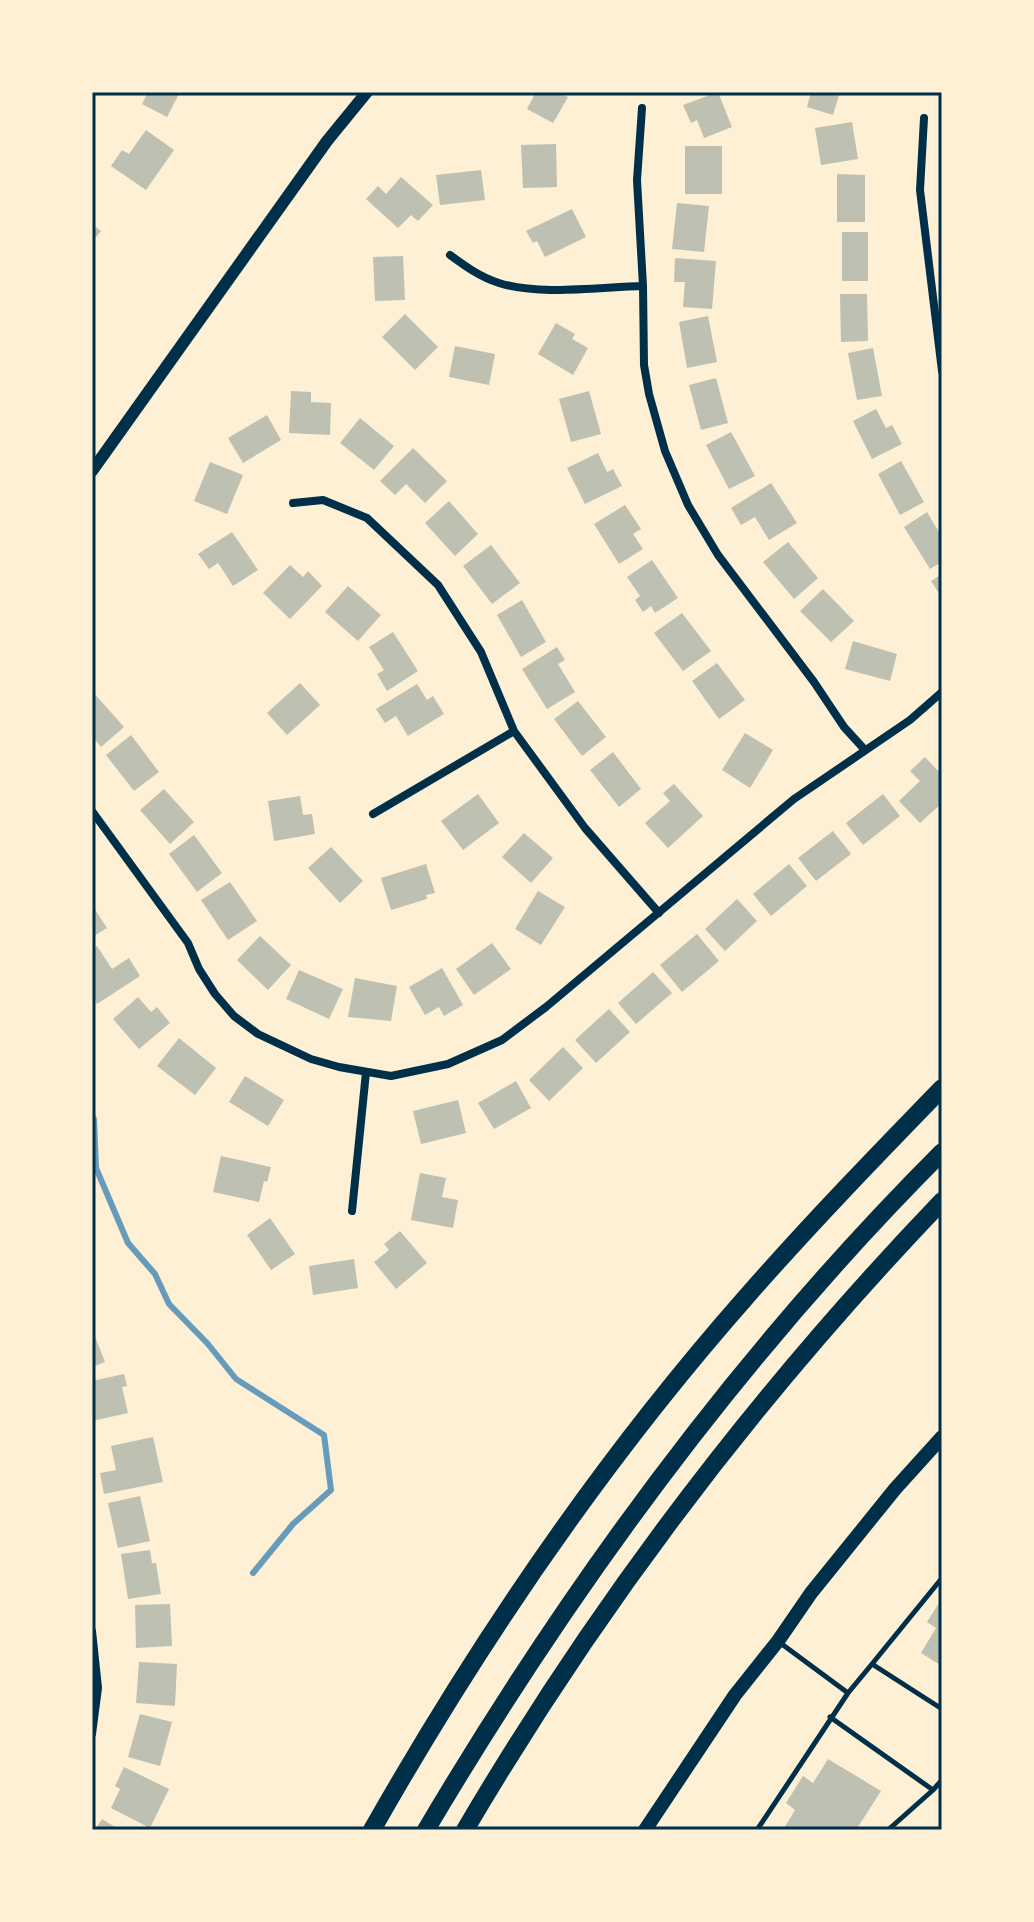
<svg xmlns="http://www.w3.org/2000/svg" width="1034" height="1922" viewBox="0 0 1034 1922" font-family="'IBM Plex Serif',serif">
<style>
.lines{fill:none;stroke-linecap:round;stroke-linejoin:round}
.stream{stroke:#669bbc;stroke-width:6}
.building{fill:#bec0b2}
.service{stroke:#003049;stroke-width:5}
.minor{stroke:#003049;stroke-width:8}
.tertiary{stroke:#003049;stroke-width:12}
.secondary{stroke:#003049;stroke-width:14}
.motorway{stroke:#003049;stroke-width:18}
.neatline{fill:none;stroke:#003049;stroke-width:3}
</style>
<rect width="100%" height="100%" fill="#fdf0d5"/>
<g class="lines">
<path class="stream" d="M92,1116L94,1119L96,1168L128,1243L155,1274L169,1304L208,1344L236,1379L324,1435L331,1490L293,1524L253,1573"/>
</g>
<path class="building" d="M148,92H180L167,117L142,104Z
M536,92H565L563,95L568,97L553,123L527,109Z
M718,92L732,127L704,138L697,120L691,123L683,105Z
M811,92H840L833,115L807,107Z
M852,122L858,159L821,165L815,128Z
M146,130L174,150L146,190L111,166L122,150L129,154Z
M556,144L557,187L523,188L521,145Z
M685,146H722V194H685Z
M481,170L485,200L440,205L436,175Z
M837,174L865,175V222H837Z
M401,177L433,205L418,221L411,215L398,228L366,199L378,186L386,194Z
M677,203L709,206L704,252L672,249Z
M572,209L586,237L545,257L537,241L533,243L526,231Z
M92,224L101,231L92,242Z
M842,232H868V281H842Z
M403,256L405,300L375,301L373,257Z
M675,258L716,261L712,309L683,307L685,282H674Z
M840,294H867L868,341L841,342Z
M405,314L438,347L415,370L382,337Z
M708,316L717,362L687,368L679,322Z
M556,323L575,334L572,339L588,348L573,375L538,354Z
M455,346L495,354L489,385L449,377Z
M873,348L882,396L857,400L848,353Z
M716,378L728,423L701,430L689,385Z
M291,391L311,392V402L331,403L330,435L289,433Z
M589,391L601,434L571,442L559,399Z
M876,409L886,428L892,425L902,444L872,459L853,421Z
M267,415L281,440L243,463L228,438Z
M360,418L394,446L374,470L340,443Z
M731,432L755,476L729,489L706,445Z
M413,448L447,481L425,503L406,484L395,495L380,481Z
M598,453L607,472L613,469L622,486L585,504L567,468Z
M901,461L924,502L900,515L878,474Z
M210,462L243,475L227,514L194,501Z
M771,483L797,523L769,540L755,517L741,525L731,508Z
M449,501L478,534L455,556L425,523Z
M625,505L641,529L633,534L643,549L619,564L594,524Z
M927,512L942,537V562L930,569L904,527Z
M232,532L258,570L233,586L218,563L209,569L198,554Z
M788,542L818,578L794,599L763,562Z
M491,545L520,583L492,604L463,566Z
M652,560L678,598L655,613L651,606L643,612L635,600L640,596L627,577Z
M290,565L303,577L308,571L322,586L290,619L263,593Z
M942,574V598L931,581Z
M348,586L381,615L358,641L325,612Z
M823,589L854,621L831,642L800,611Z
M522,600L546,642L521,657L497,615Z
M682,613L711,651L683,671L654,633Z
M393,632L418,671L387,691L377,674L384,670L369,647Z
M853,641L897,654L890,681L845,669Z
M557,647L565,660L558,664L575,692L547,709L522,669Z
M717,663L745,700L719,719L692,681Z
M300,683L320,705L287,735L267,713Z
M417,684L427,700L433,696L444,714L408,736L396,716L385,723L376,709Z
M92,691L124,727L101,747L92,736Z
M578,701L606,737L582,756L554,719Z
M745,733L773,750L750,788L722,770Z
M131,735L159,772L134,791L106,755Z
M613,752L641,789L619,807L590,770Z
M925,757L942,775V803L920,823L899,801L920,781L910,771Z
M674,784L703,816L668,848L645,823L670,801L663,793Z
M164,789L194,822L170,844L140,810Z
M478,794L499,823L463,850L441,821Z
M883,794L900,816L863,845L846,823Z
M300,796L303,815L312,814L315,834L274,841L268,801Z
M833,831L851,854L816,881L798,858Z
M524,833L553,858L531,883L502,857Z
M194,835L222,873L197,892L169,854Z
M331,847L363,881L340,903L308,868Z
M426,864L435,893L426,895L427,899L391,910L381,878Z
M789,864L807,886L771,916L753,894Z
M230,882L257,921L228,940L201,900Z
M538,891L565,907L541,945L515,929Z
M737,899L757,921L725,951L705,929Z
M92,905L107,928L92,937Z
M697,934L719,961L682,992L660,965Z
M260,936L291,965L268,990L237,960Z
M492,943L511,969L474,995L456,969Z
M97,946L112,969L129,958L140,976L97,1004L92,995V949Z
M442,968L463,1005L444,1016L439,1007L425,1015L409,987Z
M299,970L343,989L329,1019L286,999Z
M653,972L672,993L636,1024L618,1003Z
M355,978L397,986L391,1021L348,1017Z
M138,997L151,1012L157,1007L170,1023L139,1049L113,1019Z
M609,1009L630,1032L596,1063L575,1040Z
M179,1038L216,1068L195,1095L157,1066Z
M563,1047L583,1068L549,1101L529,1080Z
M245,1076L284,1100L268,1126L229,1102Z
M516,1081L531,1108L494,1129L478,1103Z
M458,1100L466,1133L421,1144L413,1111Z
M221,1156L271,1167L267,1182L264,1181L259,1202L213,1192Z
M420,1173L446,1178L442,1197L458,1200L453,1228L411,1220Z
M270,1218L295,1254L271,1270L247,1235Z
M400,1231L427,1263L396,1289L374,1262L389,1250L384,1244Z
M354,1259L358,1288L313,1295L309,1266Z
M92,1329L105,1362L92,1367Z
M124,1374L127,1386L122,1387L128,1413L92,1421V1381Z
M153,1437L163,1482L104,1494L100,1473L116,1470L111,1446Z
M140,1496L150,1541L118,1548L108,1503Z
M150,1550L152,1563H156L161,1594L128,1599L121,1554Z
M942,1598V1666L921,1653L936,1628L927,1622Z
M170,1604L172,1646L136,1648L135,1605Z
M139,1662L177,1664L175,1706L136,1703Z
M140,1714L172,1722L160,1766L128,1757Z
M828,1759L881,1791L856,1830H783L795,1810L786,1803L803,1776L813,1783Z
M124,1767L169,1789L150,1828L111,1808L120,1789L115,1786Z
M102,1819L120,1830H95Z"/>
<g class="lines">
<path class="service" d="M872,1664L942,1578
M848,1693L872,1664L942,1709
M830,1717L933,1790L942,1780
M757,1830L848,1693L779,1642
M888,1830L933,1790"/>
<path class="minor" d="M642,108L637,180L643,286L644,365L649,394L665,451L688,505L718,555L814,682L844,727L865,750
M924,118L920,190L942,371
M450,255C465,266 480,277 499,283C540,296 600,287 643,286
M293,503L323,500L367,518L438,585L481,652L514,731L585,828L659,913
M92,811L188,943L199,969L215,994L234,1016L258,1034L311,1059L339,1067L391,1076L448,1064L502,1040L546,1007L794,799L910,720L942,692
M373,814L514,731
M352,1211L366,1072
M92,1631L98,1688L92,1734"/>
<path class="tertiary" d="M92,471L327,141L367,92"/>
<path class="secondary" d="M645,1830L735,1695L778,1641L811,1593L895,1489L942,1437"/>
<path class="motorway" d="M372,1830C478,1643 605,1457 747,1296C810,1224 876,1156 942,1088
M426,1830C571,1585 740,1354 942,1152
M465,1830C599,1602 759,1392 942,1201"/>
</g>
<rect width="1034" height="1922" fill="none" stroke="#fdf0d5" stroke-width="188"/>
<rect x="94" y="94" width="846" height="1734" class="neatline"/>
</svg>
